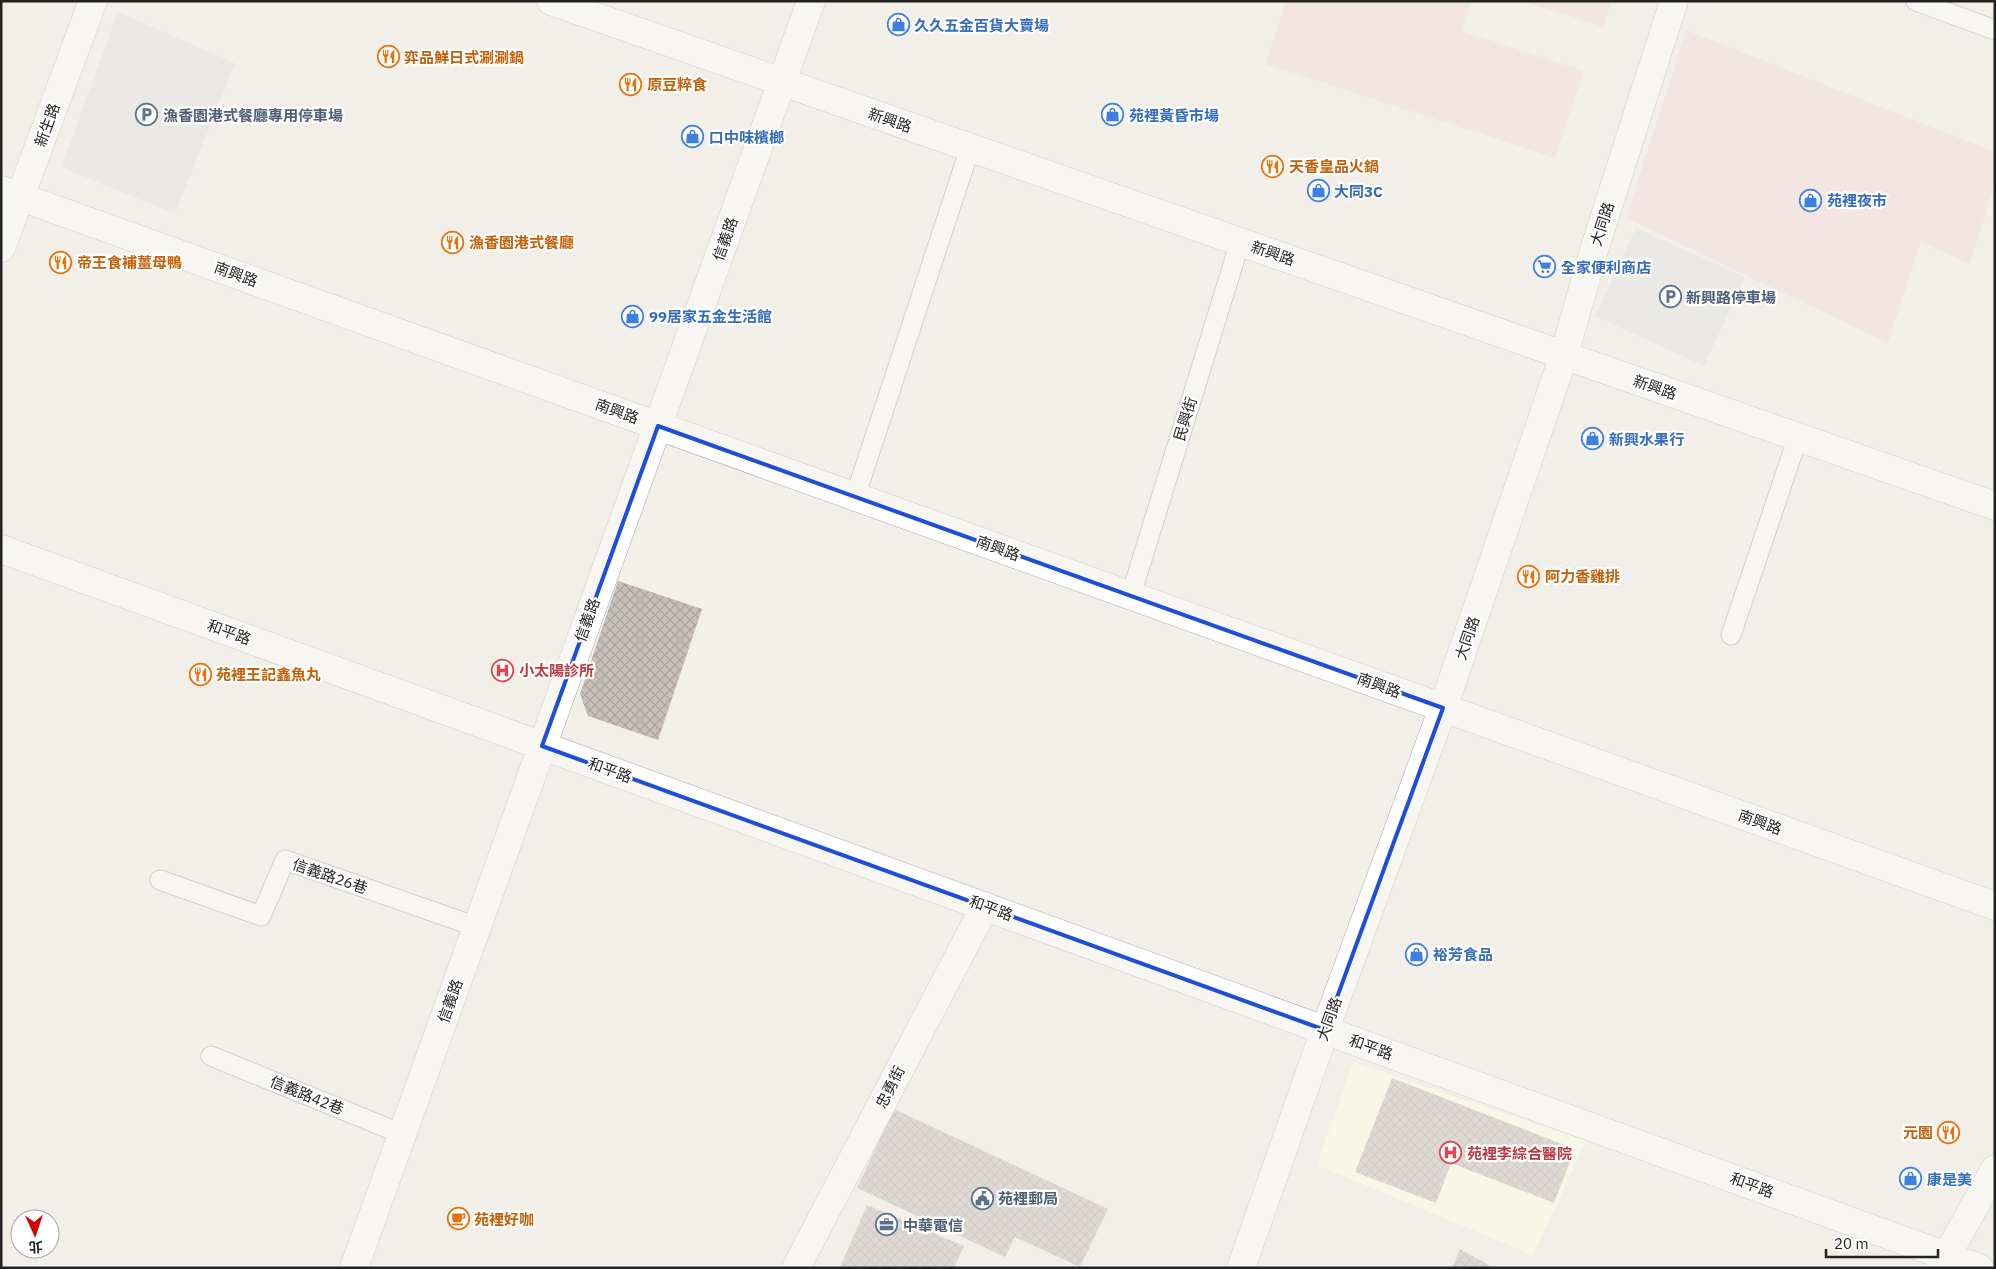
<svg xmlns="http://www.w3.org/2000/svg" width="1996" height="1269" viewBox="0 0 1996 1269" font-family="'IBM Plex Sans','Noto Sans TC',sans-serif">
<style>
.commercial{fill:#f2dad9}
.education{fill:#ffffe5}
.parking{fill:#e2e2e2}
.building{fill:url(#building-cross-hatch)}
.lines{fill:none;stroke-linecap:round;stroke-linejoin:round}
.lane-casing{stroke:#a9a9a9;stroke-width:21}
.street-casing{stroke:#a9a9a9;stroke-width:29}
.lane{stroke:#fff;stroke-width:19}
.street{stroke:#fff;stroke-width:28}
.marked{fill:none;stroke:#1d4ed8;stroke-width:4;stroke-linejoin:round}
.labels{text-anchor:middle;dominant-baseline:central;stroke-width:4.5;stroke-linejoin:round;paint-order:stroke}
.shop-label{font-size:15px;font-weight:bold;fill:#366cbe;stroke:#fff;text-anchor:start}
.food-label{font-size:15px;font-weight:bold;fill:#c56008;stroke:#fff;text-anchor:start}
.service-label{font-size:15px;font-weight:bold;fill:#4e5e75;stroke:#fff;text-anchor:start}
.street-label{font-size:15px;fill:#222;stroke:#fff}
.health-label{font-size:15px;font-weight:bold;fill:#be3a42;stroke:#fff;text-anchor:start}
</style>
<defs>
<pattern id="building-cross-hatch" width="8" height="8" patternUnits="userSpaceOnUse" patternTransform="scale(1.25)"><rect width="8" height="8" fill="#c7bfb8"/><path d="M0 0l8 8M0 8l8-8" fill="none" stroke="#aba49e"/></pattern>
</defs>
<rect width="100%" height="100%" fill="#f2efe9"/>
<path class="commercial" d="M1286,1H1472L1462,31L1584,71L1555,158L1265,64Z
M1523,1H1612L1603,27Z
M1686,30L1995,152V183L1970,264L1921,242L1888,343L1626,218Z"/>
<path class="education" d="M1353,1062L1586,1141L1533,1255L1317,1165Z"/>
<path class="parking" d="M118,12L235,63L175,214L61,167Z
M1636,228L1745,277L1704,366L1595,316Z"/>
<path class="building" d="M618,581L702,609L658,740L588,716L580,694Z
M1392,1078L1575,1149L1554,1203L1451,1163L1436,1203L1355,1172Z
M894,1109L1108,1209L1080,1267L1015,1237L1005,1257L857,1188Z
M867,1205L964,1246L954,1268H847L841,1265Z
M1460,1249L1494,1268H1452Z"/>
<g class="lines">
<defs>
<path id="lane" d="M1916,1L1995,30
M855,497L970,148
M1131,595L1240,242
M1731,635L1798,437
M160,880L261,916L285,860L477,927
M211,1056L402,1134"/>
<path id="street" d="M551,1L1995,506
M1,190L1995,906
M1,248L93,1
M1,549L1979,1268
M354,1268L811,1
M796,1268L985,906
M1241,1268L1325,1030L1443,708L1564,355L1595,247L1674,1
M1940,1268L1995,1169"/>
</defs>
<use href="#lane" class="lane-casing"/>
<use href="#street" class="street-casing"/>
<use href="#lane" class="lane"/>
<use href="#street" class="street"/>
</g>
<path d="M0 0H1996V1269H0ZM658,426L1443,708L1325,1030L542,746Z" fill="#f2efe9" fill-opacity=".55" fill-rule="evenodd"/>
<path class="marked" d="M658,426L1443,708L1325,1030L542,746Z"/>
<defs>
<symbol id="shop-ring" viewBox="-11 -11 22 22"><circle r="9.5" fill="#fff" stroke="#3f7fe0" stroke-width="1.5"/><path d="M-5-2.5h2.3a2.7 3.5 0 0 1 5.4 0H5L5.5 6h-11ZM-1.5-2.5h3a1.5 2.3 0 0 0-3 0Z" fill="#3f7fe0"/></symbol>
<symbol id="restaurant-ring" viewBox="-11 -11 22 22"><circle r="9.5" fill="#fff" stroke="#e8710a" stroke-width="1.5"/><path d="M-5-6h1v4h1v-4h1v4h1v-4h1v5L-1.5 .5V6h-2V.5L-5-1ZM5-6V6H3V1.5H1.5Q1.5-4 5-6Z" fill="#e8710a"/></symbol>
<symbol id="parking-ring" viewBox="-11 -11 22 22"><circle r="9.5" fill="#fff" stroke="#5c6f8a" stroke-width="1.5"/><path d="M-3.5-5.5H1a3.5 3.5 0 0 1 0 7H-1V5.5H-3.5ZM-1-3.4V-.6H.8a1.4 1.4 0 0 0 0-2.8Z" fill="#5c6f8a"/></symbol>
<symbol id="supermarket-ring" viewBox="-11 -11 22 22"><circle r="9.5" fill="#fff" stroke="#3f7fe0" stroke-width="1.5"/><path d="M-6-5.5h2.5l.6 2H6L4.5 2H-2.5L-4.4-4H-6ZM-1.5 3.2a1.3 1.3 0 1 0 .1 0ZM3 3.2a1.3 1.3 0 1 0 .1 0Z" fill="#3f7fe0"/></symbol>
<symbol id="hospital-ring" viewBox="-11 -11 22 22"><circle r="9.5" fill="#fff" stroke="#e0444e" stroke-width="1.5"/><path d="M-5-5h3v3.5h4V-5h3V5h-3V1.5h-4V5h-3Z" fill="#e0444e"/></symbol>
<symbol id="civic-ring" viewBox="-11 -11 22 22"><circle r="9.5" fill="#fff" stroke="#5c6f8a" stroke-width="1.5"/><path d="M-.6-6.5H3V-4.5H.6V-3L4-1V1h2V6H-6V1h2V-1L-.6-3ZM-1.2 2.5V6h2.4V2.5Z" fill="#5c6f8a"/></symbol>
<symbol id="cafe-ring" viewBox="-11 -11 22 22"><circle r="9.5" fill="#fff" stroke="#e8710a" stroke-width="1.5"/><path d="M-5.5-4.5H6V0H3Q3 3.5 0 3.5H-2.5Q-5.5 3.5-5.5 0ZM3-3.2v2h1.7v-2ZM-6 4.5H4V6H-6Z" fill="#e8710a"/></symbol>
<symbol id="office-ring" viewBox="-11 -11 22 22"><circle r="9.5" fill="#fff" stroke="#5c6f8a" stroke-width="1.5"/><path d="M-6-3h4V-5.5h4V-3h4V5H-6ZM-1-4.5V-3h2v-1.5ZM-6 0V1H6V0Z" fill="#5c6f8a"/></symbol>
</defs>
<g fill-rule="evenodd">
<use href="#shop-ring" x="886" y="12" width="25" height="25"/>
<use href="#restaurant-ring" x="376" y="44" width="25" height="25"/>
<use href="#restaurant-ring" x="618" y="72" width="25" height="25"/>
<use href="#parking-ring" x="134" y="102" width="25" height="25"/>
<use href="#shop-ring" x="1100" y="102" width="25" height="25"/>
<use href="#shop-ring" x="680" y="124" width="25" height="25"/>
<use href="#restaurant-ring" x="1260" y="154" width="25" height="25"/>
<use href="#shop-ring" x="1306" y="178" width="25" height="25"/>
<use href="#shop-ring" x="1798" y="188" width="25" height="25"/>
<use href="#restaurant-ring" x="440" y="230" width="25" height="25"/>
<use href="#restaurant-ring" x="48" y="250" width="25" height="25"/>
<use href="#supermarket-ring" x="1532" y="254" width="25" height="25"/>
<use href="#parking-ring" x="1658" y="284" width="25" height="25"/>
<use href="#shop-ring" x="620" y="304" width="25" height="25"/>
<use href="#shop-ring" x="1580" y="426" width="25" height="25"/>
<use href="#restaurant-ring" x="1516" y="564" width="25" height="25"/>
<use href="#hospital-ring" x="490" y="658" width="25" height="25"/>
<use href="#restaurant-ring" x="188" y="662" width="25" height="25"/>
<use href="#shop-ring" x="1404" y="942" width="25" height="25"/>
<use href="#restaurant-ring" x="1936" y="1120" width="25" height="25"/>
<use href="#hospital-ring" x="1438" y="1140" width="25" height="25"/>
<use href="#shop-ring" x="1898" y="1166" width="25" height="25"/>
<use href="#civic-ring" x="970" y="1186" width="25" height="25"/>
<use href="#cafe-ring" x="446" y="1206" width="25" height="25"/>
<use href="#office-ring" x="874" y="1212" width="25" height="25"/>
</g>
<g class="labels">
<g class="shop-label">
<text x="914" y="25">久久五金百貨大賣場</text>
<text x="1129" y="115">苑裡黃昏市場</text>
<text x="709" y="137">口中味檳榔</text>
<text x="1334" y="191">大同3C</text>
<text x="1827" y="200">苑裡夜市</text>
<text x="1561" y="267">全家便利商店</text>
<text x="649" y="316">99居家五金生活館</text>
<text x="1609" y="439">新興水果行</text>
<text x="1433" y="954">裕芳食品</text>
<text x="1927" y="1179">康是美</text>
</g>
<g class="food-label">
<text x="404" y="57">弈品鮮日式涮涮鍋</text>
<text x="647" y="84">原豆粹食</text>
<text x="1289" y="166">天香皇品火鍋</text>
<text x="469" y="242">漁香園港式餐廳</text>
<text x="77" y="262">帝王食補薑母鴨</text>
<text x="1545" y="576">阿力香雞排</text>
<text x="216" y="674">苑裡王記鑫魚丸</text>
<text x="1933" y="1132" text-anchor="end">元園</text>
<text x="474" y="1219">苑裡好咖</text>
</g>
<g class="service-label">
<text x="163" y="115">漁香園港式餐廳專用停車場</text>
<text x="1686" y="297">新興路停車場</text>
<text x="998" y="1198">苑裡郵局</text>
<text x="903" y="1225">中華電信</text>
</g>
<g class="street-label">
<text transform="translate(890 120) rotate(19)">新興路</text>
<text transform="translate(47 125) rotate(-70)">新生路</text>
<text transform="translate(1602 224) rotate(-72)">大同路</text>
<text transform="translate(725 239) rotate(-70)">信義路</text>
<text transform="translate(1273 253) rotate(19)">新興路</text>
<text transform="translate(236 274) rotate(20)">南興路</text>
<text transform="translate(1655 387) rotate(19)">新興路</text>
<text transform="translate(617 411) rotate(20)">南興路</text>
<text transform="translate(1185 419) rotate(-73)">民興街</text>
<text transform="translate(998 548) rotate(20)">南興路</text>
<text transform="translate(587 620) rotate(-70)">信義路</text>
<text transform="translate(229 632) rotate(20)">和平路</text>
<text transform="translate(1467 638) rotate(-71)">大同路</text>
<text transform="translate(1379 685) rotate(20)">南興路</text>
<text transform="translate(610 770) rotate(20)">和平路</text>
<text transform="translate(1760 822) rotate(20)">南興路</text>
<text transform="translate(330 876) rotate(19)">信義路26巷</text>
<text transform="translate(991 908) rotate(20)">和平路</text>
<text transform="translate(450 1001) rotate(-70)">信義路</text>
<text transform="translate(1329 1019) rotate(-70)">大同路</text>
<text transform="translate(1371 1047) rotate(20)">和平路</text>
<text transform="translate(890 1087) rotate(-63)">忠勇街</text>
<text transform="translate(307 1095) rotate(22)">信義路42巷</text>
<text transform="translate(1752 1185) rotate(20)">和平路</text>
</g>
<g class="health-label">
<text x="519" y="670">小太陽診所</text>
<text x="1467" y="1153">苑裡李綜合醫院</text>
</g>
</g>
<rect width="1996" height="1269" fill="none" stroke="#222222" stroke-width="5"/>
<g transform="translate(35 1234) rotate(177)"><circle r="24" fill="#ffffff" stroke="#a7a7a7"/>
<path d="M0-4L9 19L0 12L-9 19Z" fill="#d40000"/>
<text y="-8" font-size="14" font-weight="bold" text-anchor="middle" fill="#222222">北</text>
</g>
<path d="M1826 1249v8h112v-8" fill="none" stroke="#222222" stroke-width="2.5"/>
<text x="1834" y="1249" font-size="15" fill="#222222" stroke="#ffffff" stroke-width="4" paint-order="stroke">20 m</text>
</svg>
